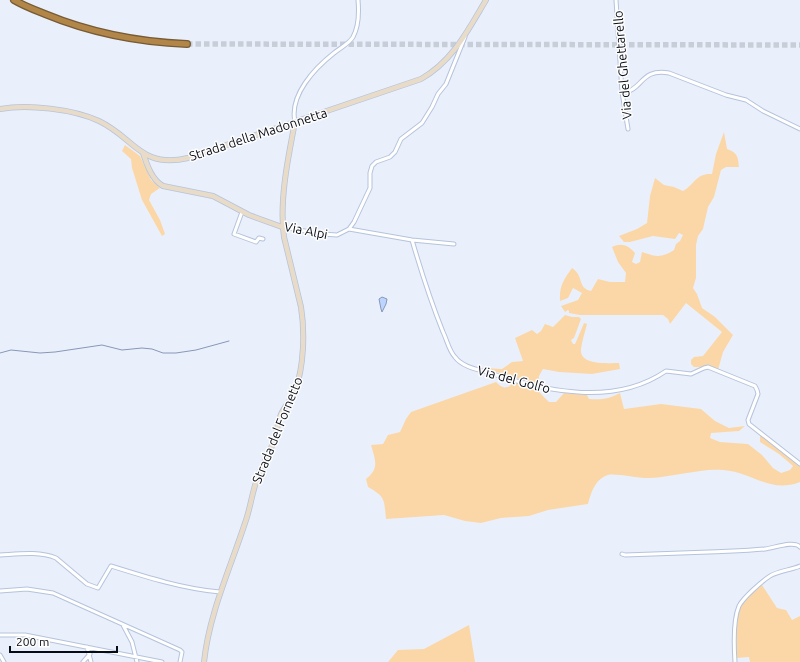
<svg xmlns="http://www.w3.org/2000/svg" width="800" height="662" viewBox="0 0 800 662" font-family="Ubuntu,sans-serif">
<style>
.green{fill:#fbd7a7}
.water{fill:#bcd4fe;stroke:#8698b8}
.lines{fill:none;stroke-linecap:round;stroke-linejoin:round}
.stream{stroke:#8698b8;stroke-width:1}
.highway-tunnel{stroke:#c8ced8;stroke-width:5.5;stroke-dasharray:5.5 3;stroke-linecap:butt}
.street-casing{stroke:#b5c3dc;stroke-width:5}
.secondary-casing{stroke:#b5c3dc;stroke-width:6}
.highway-casing{stroke:#765b36;stroke-width:8}
.street{stroke:#fff;stroke-width:3}
.secondary{stroke:#e8dbc8;stroke-width:4.5}
.highway{stroke:#b18648;stroke-width:5.5}
.labels{text-anchor:middle;dominant-baseline:central;stroke-width:3;stroke-linejoin:round;paint-order:stroke}
.street-label{font-size:13px;fill:#070b14;stroke:#fdfdfd}
</style>
<rect width="100%" height="100%" fill="#eaf0fb"/>
<path class="green" d="M724,132L727,149C738,153 738,157 739,167H726L721,170L714,197L708,207L703,229L698,236L696,245V278L693,288L697,294L702,308L715,317L733,335L723,352L718,370L703,367H694L691,364V360L694,357L703,356L722,332L686,303L670,324L668,319L663,315H580L569,313V311L568,310L565,312L561,306L578,300L582,293L573,288L568,298L560,301C559,286 564,279 572,268C584,275 577,288 591,291L598,279L610,282H625L626,273L618,262L612,247C622,242 629,246 635,253L632,262L636,264L640,262L642,252C656,257 661,258 674,250L676,244L680,241L683,235L679,233L675,239L653,236L630,242H624L619,236L637,229L647,223L650,196L655,178L664,185L674,187L683,191C695,184 696,173 712,174L716,154Z
M125,145L140,156L151,180L160,188L151,194L149,200L160,220L165,234L162,236L142,200L132,168L131,159L122,151Z
M565,315L572,317H579L581,319L574,338L571,340L573,344H575L576,342L584,323L587,324C585,332 582,341 581,349C579,366 609,363 619,363L620,369L592,374L559,372L543,369L539,376L538,385L484,368L502,369L512,362L523,361L515,338L532,330L537,334L541,331L545,324L553,327Z
M512,381L540,390V393L549,402H556L564,393L587,395L589,399C601,400 609,399 620,393L624,409L661,404L701,409L715,421L729,428L745,426L739,431L711,433L710,438L720,442L748,444L762,455L773,468L781,473L790,470L793,466L779,454L760,442V435L800,467V482C769,494 753,472 723,470C702,468 673,477 650,478C641,479 615,473 608,475C595,479 591,493 588,504L548,510L529,516L501,518L481,523L465,521L444,515L386,519C384,500 386,497 368,487L366,479C380,468 375,460 371,445L383,444L388,435L400,432L406,419L411,412L496,382C501,387 504,389 510,386Z
M762,585L777,608L786,610L792,620L800,616V662H750L749,657L737,658C737,643 734,618 741,605C746,597 755,591 762,585Z
M469,625L475,662H388L398,650L424,649Z"/>
<path class="water" d="M382,297L387,299L386,304L382,312L381,309L379,299Z"/>
<g class="lines">
<path class="stream" d="M0,353L11,350L40,353L55,352L102,345L122,350L142,348L152,349L163,353H176L196,350L229,341"/>
<path class="highway-tunnel" d="M187,44L800,45"/>
<defs>
<path id="street" d="M616,0L622,92L628,129
M622,92L624,93C643,89 641,68 669,73L726,95L746,100L763,111L800,129
M295,122C289,95 315,68 334,53C340,48 350,43 353,37C359,26 359,11 358,0
M242,212L234,234L256,242L259,238L263,239
M282,227L322,234L337,235L349,229L354,222L370,188V173L372,166L376,162L390,157L395,152L401,139L422,123L432,107L438,94L446,84L465,37
M349,229L412,240L454,244
M412,240C421,271 431,302 443,332C447,340 449,351 455,357C463,368 481,370 493,374C548,392 615,406 666,371L691,374L704,368L708,367L755,386L757,390L758,394L748,420L749,424L800,464
M622,554L625,555C653,554 681,553 709,552C728,551 746,551 765,549C774,548 794,540 800,547
M0,555C18,554 39,551 56,558L87,584L98,588L111,566C146,577 184,589 220,592
M0,591L27,589L53,593L180,650L182,652L180,662
M123,625L132,642L137,662
M0,635H25L162,662
M87,647L91,662
M0,655L4,662
M83,662L90,654
M735,662C734,647 733,620 739,606C743,598 762,581 770,576C778,571 791,570 800,566"/>
<path id="secondary" d="M0,109C28,104 73,109 99,121C135,138 140,169 188,158L421,79C453,61 468,30 486,0
M143,153C147,165 152,180 163,186L213,196L249,215L282,227
M204,662C209,614 230,569 245,523C251,507 252,490 259,474C264,462 271,450 275,438C277,430 278,422 281,414C285,406 292,399 295,391C304,367 305,332 301,307L284,237C279,201 288,158 295,122"/>
<path id="highway" d="M14,0C24,6 35,10 45,14C91,33 138,42 187,44"/>
</defs>
<use href="#street" class="street-casing"/>
<use href="#secondary" class="secondary-casing"/>
<use href="#highway" class="highway-casing"/>
<use href="#street" class="street"/>
<use href="#secondary" class="secondary"/>
<use href="#highway" class="highway"/>
</g>
<g class="labels">
<g class="street-label">
<text transform="translate(622 65) rotate(-95)">Via del Ghettarello</text>
<text transform="translate(258 134) rotate(-18)">Strada della Madonnetta</text>
<text transform="translate(306 230) rotate(11)">Via Alpi</text>
<text transform="translate(514 379) rotate(15)">Via del Golfo</text>
<text transform="translate(277 430) rotate(-68)">Strada del Fornetto</text>
</g>
</g>
<path d="M10 646v6h107v-6" fill="none" stroke="#070b14" stroke-width="2"/>
<text x="16" y="646" font-size="12" fill="#070b14" stroke="#fdfdfd" stroke-width="3" paint-order="stroke">200 m</text>
</svg>
